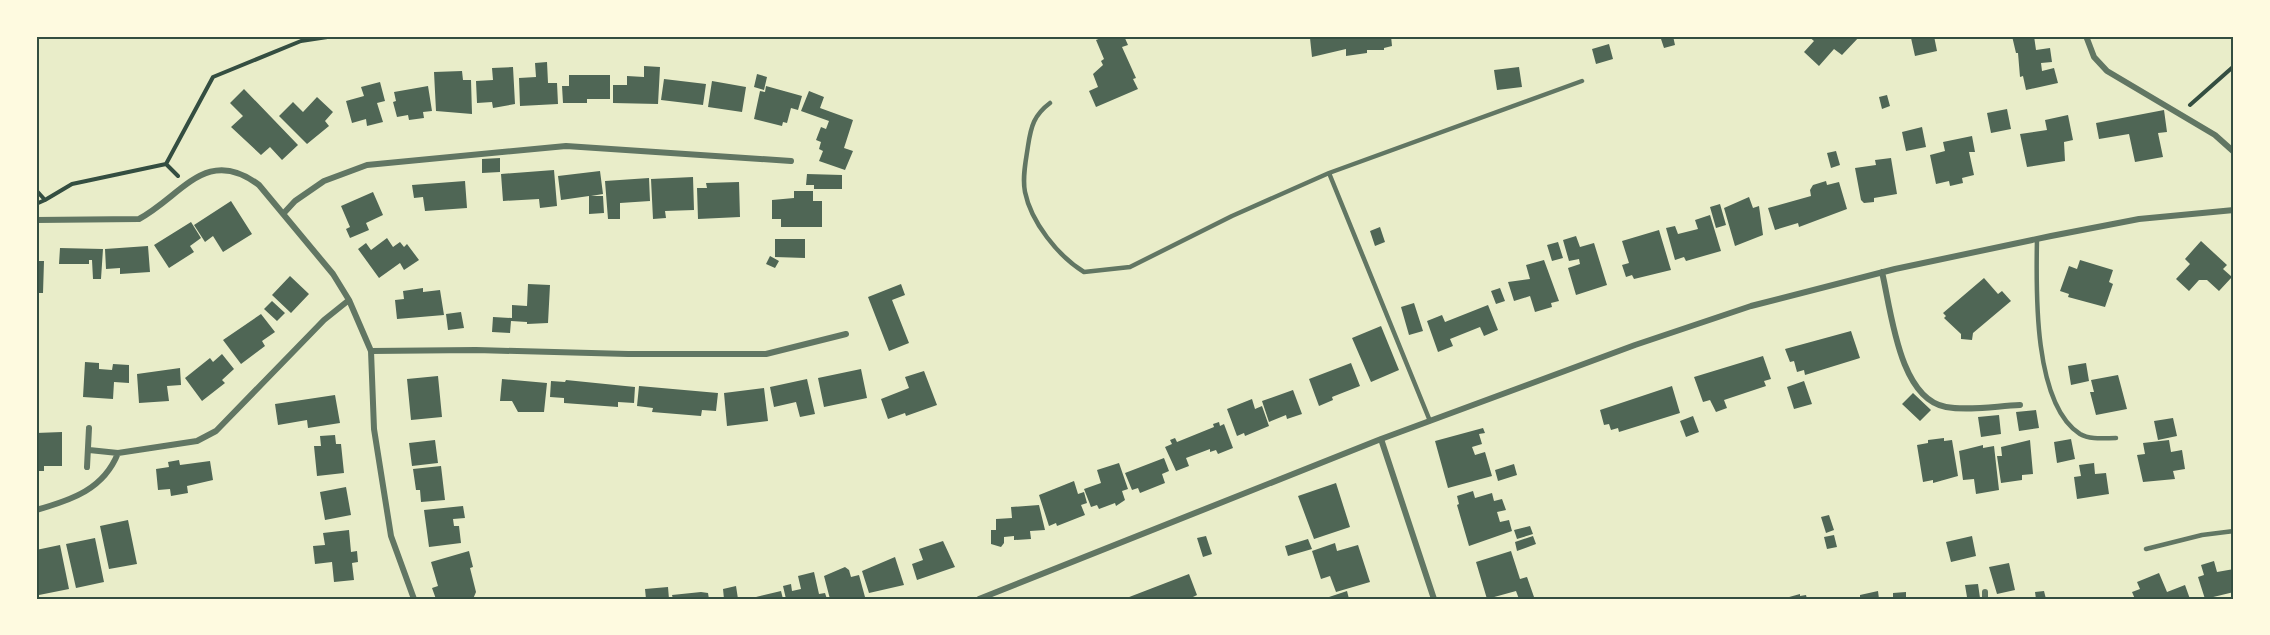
<svg xmlns="http://www.w3.org/2000/svg" width="2270" height="635" viewBox="0 0 2270 635" font-family="Barlow,sans-serif">
<style>
.building{fill:#4f6655}
.lines{fill:none;stroke-linecap:round;stroke-linejoin:round}
.path{stroke:#344e41;stroke-width:4}
.service{stroke:#617663;stroke-width:4.5}
.minor{stroke:#617663;stroke-width:6}
.neatline{fill:none;stroke:#344e41;stroke-width:2}
</style>
<rect width="100%" height="100%" fill="#e9edc9"/>
<path class="building" d="M1106,36H1124L1128,45L1122,47L1136,78L1133,79L1138,89L1096,107L1089,91L1098,87L1093,74L1103,65L1101,61L1104,59L1096,40Z
M1321,36H1391L1392,46L1384,48V50H1367V53L1346,56V49L1312,57L1310,38Z
M1673,36L1675,45L1664,48L1661,39Z
M1808,36H1860L1842,55L1834,49L1819,66L1804,52L1814,41Z
M1922,36H1934L1937,51L1915,56L1911,38Z
M2012,36H2034L2036,50L2050,48L2052,62L2041,63L2042,71L2054,68L2058,83L2026,90L2023,76L2020,77L2018,53H2016Z
M1609,44L1613,59L1596,64L1592,49Z
M547,62L548,83H557L558,104L520,106L519,78L536,77L535,63Z
M644,66L660,67L658,104L613,103V85H627V76L644,77Z
M513,67L515,104L493,108L492,102L477,103L476,81L493,80L492,68Z
M1519,67L1522,87L1497,90L1494,70Z
M462,71L463,80H471L472,114L436,111L434,72Z
M757,74L767,77L764,90L754,87Z
M569,75H610V99H587V103H563L562,86H569Z
M664,79L706,84L703,105L661,100Z
M712,81L746,87L742,112L708,107Z
M380,82L385,101L377,103L383,122L367,126L366,119L352,123L346,101L364,96L361,87Z
M428,86L432,111L423,112L424,118L409,120L408,115L397,117L393,102L396,101L394,92Z
M766,86L802,96L798,110L791,108L787,123L783,122L782,126L754,119L760,91L765,92Z
M244,89L298,145L282,160L270,147L261,155L231,127L243,116L230,103Z
M809,91L824,97L820,108L853,120L844,148L853,151L845,170L819,161L823,151L819,149L821,142L816,140L821,127L826,129L829,121L801,111Z
M1887,95L1890,106L1882,109L1879,97Z
M317,97L333,112L325,121L329,126L307,144L279,116L293,102L303,112Z
M2007,109L2011,129L1991,133L1987,113Z
M2164,110L2167,132L2158,133L2163,157L2135,162L2129,134L2099,139L2096,123Z
M2068,115L2073,140L2064,142L2065,161L2027,167L2020,134L2047,130L2045,120Z
M1922,127L1926,147L1906,151L1902,132Z
M1972,136L1975,152H1969L1974,175L1962,178L1963,183L1950,186L1949,181L1936,184L1930,155L1945,151L1943,142Z
M1836,151L1840,165L1831,168L1827,153Z
M500,158V172L482,173V159Z
M1891,158L1897,194L1874,198V202L1864,203L1861,200L1855,168L1876,165L1875,160Z
M554,170L557,206L540,208L539,199L503,201L501,174Z
M600,171L603,194L591,196H603L604,213L589,214V196L561,200L558,176Z
M807,174L842,175V189H814V185H806Z
M693,177L694,210L665,211L666,218L653,219L651,179Z
M649,178L650,201L620,203V219H608L605,181Z
M465,181L467,208L425,211L423,197L414,198L412,185Z
M1826,181L1827,185L1839,182L1847,209L1799,227L1798,223L1775,230L1768,208L1811,196L1810,190L1813,185Z
M739,182L740,217L698,219L697,188H707L706,183Z
M794,191H813V201H822V227H781V219H772V200L794,198Z
M373,192L383,215L366,223L369,230L350,238L346,229L350,227L341,206Z
M1749,197L1753,208L1759,206L1763,235L1735,246L1724,208Z
M231,201L252,234L223,252L213,236L205,242L194,225Z
M1720,204L1726,225L1716,228L1710,207Z
M1710,215L1721,251L1686,261L1684,257L1675,260L1666,228L1675,226L1678,234L1698,229L1695,220Z
M191,222L201,238L190,246L194,252L169,268L154,245Z
M1380,227L1385,242L1375,246L1370,231Z
M1659,230L1671,270L1634,279L1632,275L1626,277L1622,265L1629,263L1622,241Z
M1576,236L1580,247L1594,243L1607,285L1576,295L1568,268L1580,264L1579,259L1569,261L1563,240Z
M387,238L393,247L400,242L404,247L407,244L419,260L404,270L400,263L379,278L358,249L366,243L371,250Z
M775,239H805V258L775,257Z
M2201,241L2227,265L2223,269L2232,277L2219,291L2207,280H2199L2189,291L2176,279L2190,264L2185,259Z
M1558,242L1563,258L1552,261L1547,245Z
M148,246L150,272L120,274V268L106,269L105,249Z
M60,248L103,249L101,279H93L92,260H89V264H59Z
M770,256L779,261L775,268L766,264Z
M1544,260L1559,301L1551,303L1552,307L1535,312L1530,296L1514,301L1508,282L1530,279L1526,265Z
M2080,260L2113,270L2109,282L2113,284L2105,307L2068,297L2069,294L2060,291L2069,266L2077,269Z
M36,261H44L43,293H36Z
M290,276L309,294L291,313L272,295Z
M1984,278L1998,294L2002,291L2011,301L1973,333L1972,340L1961,339V334L1944,318L1946,316L1943,313Z
M528,284L550,285L548,323L527,324V322L511,321L510,333L492,332L493,317L512,318V305L527,306Z
M901,284L905,295L892,300L909,343L889,351L868,297Z
M423,288V292L440,290L444,315L397,319L395,300L404,299L403,291Z
M1500,288L1505,301L1496,304L1491,291Z
M272,301L285,313L277,321L264,309Z
M1414,303L1423,331L1409,335L1401,307Z
M1488,305L1498,330L1484,336L1480,327L1450,339L1453,346L1438,352L1427,321L1442,315L1445,322Z
M461,312L464,328L448,330L446,314Z
M261,314L275,332L262,341L265,346L241,364L223,340Z
M1381,326L1399,370L1371,382L1352,338Z
M1851,331L1860,358L1805,375L1804,370L1797,372L1794,361L1790,362L1785,349Z
M222,354L234,369L222,380L225,383L202,401L185,378L210,358L213,362Z
M1763,356L1771,379L1764,381L1766,386L1724,400L1727,408L1716,412L1710,400L1703,402L1694,377Z
M85,362L99,363V369L112,370L113,364L129,365V383L114,382L113,399L83,397Z
M1351,363L1360,386L1332,397L1333,400L1319,406L1309,379Z
M2086,363L2089,381L2071,385L2068,366Z
M180,368L181,385L167,386L169,401L139,403L137,374Z
M861,369L867,398L824,407L818,378Z
M924,371L937,405L906,416L905,413L888,419L881,399L909,388L905,377Z
M2118,375L2127,409L2096,415L2090,392H2094L2091,380Z
M438,376L442,417L411,420L407,379Z
M502,379L547,383L544,412H518L512,401H500Z
M807,379L815,414L800,417L796,402L774,407L770,387Z
M566,380L635,387L634,403L618,402V407L564,403V398L550,397L551,381L565,382Z
M1804,381L1812,404L1794,409L1787,387Z
M639,386L718,393L716,411L702,410L701,416L652,412L653,408L637,406Z
M1672,386L1680,413L1619,432L1618,428L1611,430L1609,424L1604,425L1600,410Z
M764,388L768,421L727,426L724,393Z
M1293,390L1302,414L1287,419L1286,415L1269,422L1262,401Z
M1913,393L1931,410L1920,421L1902,404Z
M335,395L340,423L308,428L307,420L278,425L275,404Z
M1252,399L1255,409L1262,406L1269,426L1245,436L1244,433L1237,436L1227,409Z
M2036,410L2039,428L2019,431L2016,412Z
M1999,415L2001,434L1981,437L1978,417Z
M1693,416L1699,432L1686,437L1680,421Z
M2173,418L2177,436L2158,440L2154,421Z
M1219,422L1220,426L1224,424L1233,448L1218,454L1216,450L1210,452V449L1186,458L1189,466L1176,471L1165,447L1172,444L1170,440L1175,438L1177,442L1214,427L1213,424Z
M1483,428L1485,433L1479,434L1482,444L1472,447L1475,455L1485,452L1492,476L1448,488L1435,441Z
M62,432V466H44V471H36V433Z
M335,435L336,444H341L344,473L317,476L314,446H321L320,436Z
M1944,438V441L1952,440L1958,476L1933,483V480L1923,482L1917,445L1928,443V440Z
M2071,439L2075,459L2057,463L2054,442Z
M435,440L438,463L412,466L409,443Z
M2030,440L2033,474L2022,475V480L2001,483L1997,456H2002L2001,447Z
M2169,440L2171,452L2182,450L2185,469L2173,471L2175,479L2143,482L2137,455L2145,454L2143,443Z
M1983,445V448L1994,446L1999,490L1976,494L1974,479L1963,480L1959,451Z
M1164,458L1169,471L1162,474L1165,483L1140,493L1138,488L1132,490L1125,473Z
M179,460L180,465L210,461L213,480L187,486L188,493L171,496L170,489L158,490L156,469L169,467L168,462Z
M1119,463L1128,489L1122,491L1125,500L1116,506L1115,503L1099,509L1097,505L1091,507L1084,489L1101,483L1097,470Z
M2094,463L2095,474L2106,473L2109,494L2077,499L2074,477L2081,476L2079,465Z
M1514,464L1517,475L1498,481L1495,470Z
M441,466L445,500L421,502L420,490H416L413,469Z
M1074,481L1078,494L1084,492L1087,503L1081,505L1085,515L1057,526L1056,523L1049,526L1039,495Z
M1336,483L1350,527L1314,539L1298,496Z
M346,487L351,515L325,520L320,492Z
M1473,491L1475,498L1492,493L1494,501L1502,499L1506,510L1497,512L1500,522L1509,520L1512,531L1469,546L1457,505L1459,504L1457,496Z
M1039,505L1045,530L1030,531L1031,539L1014,540V536L1004,537V543L1001,547L991,544V530H996V519L1012,518L1011,507Z
M463,506L465,518L453,519L454,526H459L461,543L429,547L424,510Z
M1829,515L1834,530L1826,533L1821,517Z
M128,520L137,564L109,569L100,526Z
M1530,526L1533,534L1517,539L1514,530Z
M349,530L351,552L357,551L358,562L352,563L354,580L334,582L332,562L315,564L313,546L325,545L323,533Z
M1834,535L1837,547L1827,549L1824,537Z
M1206,536L1212,554L1203,557L1197,538Z
M1533,536L1536,544L1517,551L1515,542Z
M1972,536L1976,556L1951,562L1946,542Z
M95,538L104,582L76,588L66,544Z
M1308,539L1312,549L1288,556L1285,546Z
M943,541L955,567L917,580L912,564L923,560L919,549Z
M1335,543L1337,551L1358,545L1370,582L1336,592L1330,576L1321,579L1312,551Z
M60,545L69,589L39,595L36,550Z
M469,551L473,567L470,568L476,592L473,599H436L432,588L438,586L431,562Z
M1511,551L1520,579L1527,577L1534,597L1519,599L1516,591L1487,599L1476,562Z
M895,557L904,585L869,593L862,571Z
M2214,561L2217,572L2234,569V592L2205,599L2198,577L2204,575L2201,565Z
M2009,563L2015,590L1997,594L1989,567Z
M845,567L849,570L851,577L859,575L865,597L830,599L824,576Z
M814,572L819,594L825,593L827,599H786L783,586L791,584L792,591L801,589L798,576Z
M2159,573L2167,592L2185,585L2190,599H2135L2132,592L2140,589L2137,582Z
M1189,574L1197,595L1189,599H1124Z
M1978,584L1980,598L1962,599L1967,597L1965,585Z
M736,586L738,599H724L723,589Z
M668,587L669,599H646L645,589Z
M781,591L783,599H752V598Z
M1347,591L1349,599H1330L1329,597Z
M1878,591L1879,599H1860V595Z
M2044,591L2046,599H2036L2035,592Z
M701,592L708,593L709,599H673L672,595Z
M1906,592V599H1893V593Z
M1800,594V596L1806,595L1807,599H1782Z"/>
<g class="lines">
<path class="path" d="M2190,105L2234,66
M166,164L178,176
M36,190L45,200L72,184L166,164L213,77L301,41L334,36
M36,204L45,200"/>
<path class="service" d="M1050,103C1034,115 1031,126 1028,146C1026,160 1022,177 1025,192C1031,222 1058,256 1084,272L1130,267L1232,216L1329,173
M2037,239C2036,289 2033,404 2080,434C2090,440 2105,438 2116,438
M1430,421L1329,173L1582,81
M2146,549L2202,535L2234,531"/>
<path class="minor" d="M2086,36L2094,57L2107,71L2215,135L2234,152
M283,214L295,201L324,181L367,165L566,146L791,161
M36,220L139,219C182,196 206,145 259,185L333,274L349,300L371,351L374,429L391,536L414,599
M1882,272C1891,310 1899,399 1946,407C1969,411 1996,406 2020,405
M371,351L476,350L628,354H766L846,334
M1381,439L1434,599
M118,453L197,441L216,431L324,320L349,300
M87,467L89,428
M36,510C72,500 104,489 118,453L89,450
M1985,592V599
M979,599L1381,439L1635,345L1751,306L1895,269L2051,236L2139,219L2234,210"/>
</g>
<rect width="2270" height="635" fill="none" stroke="#fefae0" stroke-width="75"/>
<rect x="38" y="38" width="2194" height="560" class="neatline"/>
</svg>
